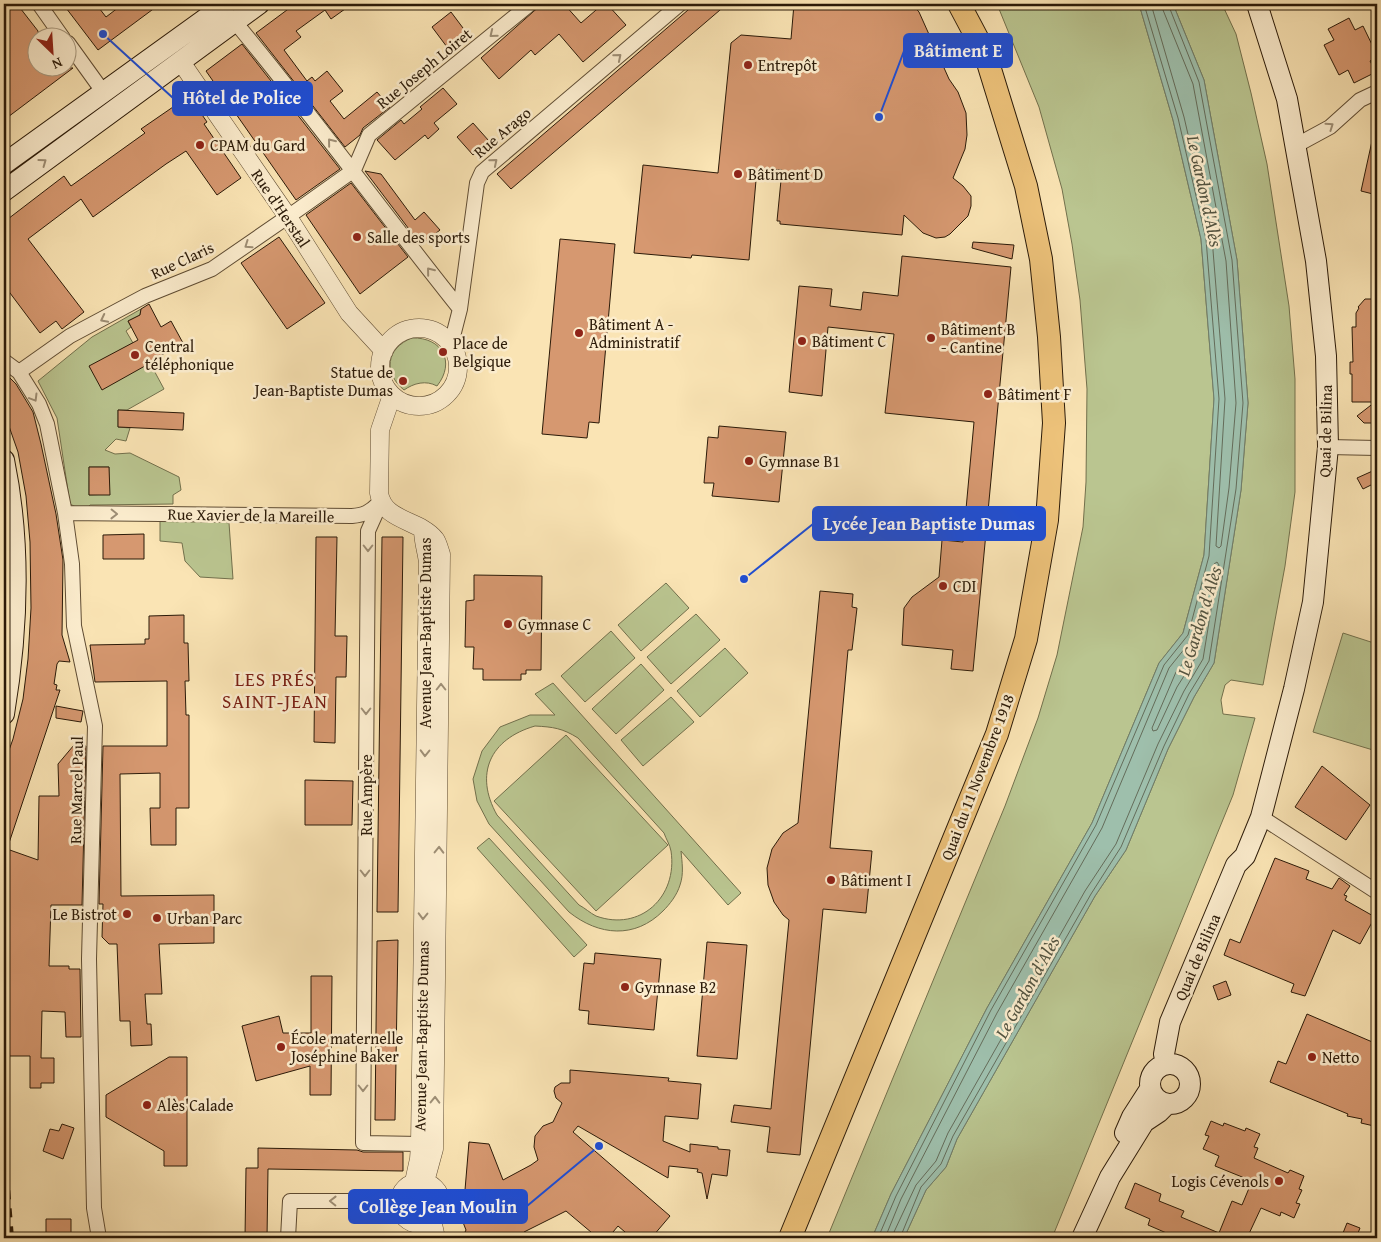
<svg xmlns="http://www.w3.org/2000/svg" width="1381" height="1242" viewBox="0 0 1381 1242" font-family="'Gentium Book Plus',serif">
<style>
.green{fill:#bac590;stroke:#72704c;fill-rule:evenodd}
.water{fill:#9ebfac;stroke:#707d6a}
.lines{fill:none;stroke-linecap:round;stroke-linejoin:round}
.shore{stroke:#646c5a;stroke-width:1}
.building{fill:#d69870;stroke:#2b1a08}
.minor-casing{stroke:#5f4c33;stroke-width:16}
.tertiary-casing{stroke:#5f4c33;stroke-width:19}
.secondary-casing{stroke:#2b1a08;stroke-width:22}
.primary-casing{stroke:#2b1a08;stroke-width:24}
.minor{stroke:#fcedce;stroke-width:14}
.tertiary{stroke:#fcedce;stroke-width:18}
.secondary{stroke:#fcedce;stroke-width:20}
.primary{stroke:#edc27a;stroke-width:22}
.rail{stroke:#2b1a08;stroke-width:4;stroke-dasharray:9 9;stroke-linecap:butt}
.oneway{stroke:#9e8e75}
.poi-dot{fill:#8f2418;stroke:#fcedce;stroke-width:2}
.labels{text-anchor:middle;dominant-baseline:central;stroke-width:5;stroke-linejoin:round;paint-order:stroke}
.poi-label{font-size:16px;fill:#2b1a08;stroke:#fcedce;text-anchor:start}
.street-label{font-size:16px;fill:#2b1a08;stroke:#fcedce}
.water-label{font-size:18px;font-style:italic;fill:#535441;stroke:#fcedce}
.quarter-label{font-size:19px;letter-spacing:1px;fill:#7a1f14;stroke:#fcedce}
.leader{fill:none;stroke:#1d4ed8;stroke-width:2}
.callout-dot{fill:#1d4ed8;stroke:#fcedce;stroke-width:2}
.callout{fill:#1d4ed8;stroke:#1d4ed8;stroke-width:2}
.callout-label{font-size:18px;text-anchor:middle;font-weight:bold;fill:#fff}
</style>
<rect width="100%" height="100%" fill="#fae4b4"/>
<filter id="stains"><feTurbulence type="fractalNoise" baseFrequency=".004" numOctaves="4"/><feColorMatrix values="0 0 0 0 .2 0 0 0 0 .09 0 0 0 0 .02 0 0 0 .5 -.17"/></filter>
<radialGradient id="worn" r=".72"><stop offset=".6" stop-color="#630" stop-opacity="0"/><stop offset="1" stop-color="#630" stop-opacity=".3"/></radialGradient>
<path class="green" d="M997,4H1139L1173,120L1201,239L1214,399L1204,555L1183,633L1159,663L1092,823L987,1008L891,1194L872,1238H827L1005,806L1038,718L1057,655L1083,527L1086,482L1087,389L1080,300L1072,244L1062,189L1039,107Z
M1173,4H1222L1236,34L1251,93L1267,164L1289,306L1295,379V492L1285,566L1263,685L1231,680L1225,685L1221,700L1223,714L1255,718L1233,795L1052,1238H904L926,1190L946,1167L957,1139L1095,896L1126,850L1168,749L1194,697L1214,663L1241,490L1248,403L1237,260L1204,80Z
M141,309L140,315L128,321L131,327L126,331L133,343L89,367L150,363L164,389L127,410H118V427L130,428L126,441L116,439L105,450L115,454L130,453L179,477L181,490L173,495V504L90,505L88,507L78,508L70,504L57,418L38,381L92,337ZM89,467H109V494L89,495Z
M412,338C442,337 456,362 437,386C426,380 414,383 404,390C383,373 386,348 412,338Z
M202,519L229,523L233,579L200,577L185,561L182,543L160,541V521Z
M666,583L689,608L641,651L618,625Z
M696,614L720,640L671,684L647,657Z
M611,631L635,658L585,702L561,676Z
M1343,633L1377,644V735L1373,750L1313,732Z
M725,648L748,673L700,717L677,691Z
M641,664L664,690L616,734L592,709Z
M553,683L741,893L728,905L681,851C682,862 684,874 680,885C677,895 670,904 663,911C635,939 599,936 569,912L489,824L477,801L473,779L482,751L500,727L530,715H555L535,694ZM535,726C553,727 562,728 578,738L664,833C666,839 670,845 671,851C678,897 640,932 596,916C590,913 585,908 579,905L497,815C474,774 490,739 535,726Z
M671,697L694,722L643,766L621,740Z
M566,735L668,845L596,911L494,801Z
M489,838L587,945L574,957L477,848Z"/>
<path class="water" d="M1139,4H1173L1204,80L1237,260L1248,403L1241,490L1214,663L1194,697L1168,749L1126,850L1095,896L957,1139L946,1167L926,1190L904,1238H872L891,1194L987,1008L1092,823L1159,663L1183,633L1204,555L1214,399L1201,239L1173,120Z"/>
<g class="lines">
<path class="shore" d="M1151,4L1184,117L1212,238L1225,399L1216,546L1219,548L1221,546L1229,488L1236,403L1226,261L1193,84L1163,10L1162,4
M1195,651L1196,657L1177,687L1157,730L1153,731L1152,728L1176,672L1192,652Z
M878,1238L896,1196L991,1010L1096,825L1164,665L1188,635L1209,556L1219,399L1206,239L1178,118L1144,4
M885,1238L901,1199L997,1013L1102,828L1169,668L1194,637L1214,564L1217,562L1219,565L1216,579L1203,659L1184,691L1158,744L1116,844L1085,891L948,1133L936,1161L916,1185L894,1232V1238
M900,1238L921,1187L941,1164L953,1136L1091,894L1121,847L1164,746L1189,694L1209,661L1236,489L1243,403L1232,260L1199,82L1168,4"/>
</g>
<path class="building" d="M4,4H17L38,31V68H73L4,120Z
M63,4H96L106,17L123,4H160L98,50Z
M295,4H352L331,19L325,10L296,31L301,37L284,50L307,81L312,77L315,81L327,71L343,91L330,101L344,119L377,92L390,107L363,128L360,135L345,147L256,33Z
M542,4H564L581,23L603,4H607L626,25L583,62L559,34L535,55L531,50L499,79L481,58Z
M695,4H727L511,189L497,174Z
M794,4H912L919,12L949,79L958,92L966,113L967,135L965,149L953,178L963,186L971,196V206L968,216L950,234L945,237L936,238L923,233L904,215L902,235L780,224V221H777L782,170L757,169L749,260L692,255L691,258L634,253L643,165L718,173L731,43L741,35L791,39Z
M451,12L466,32L447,47L432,27Z
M1349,18L1355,30L1363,26L1377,55V57L1370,61L1376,72L1354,83L1348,70L1339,75L1324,45L1334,40L1328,29Z
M242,44L340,169L296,200L206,71Z
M443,88L457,104L434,123L439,129L428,139L425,135L395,160L377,140L401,120L404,124L422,109L420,107Z
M189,96L207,122L204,124L241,178L217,195L186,151L166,164L93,217L81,199L28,239L84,312L62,329L56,321L40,333L4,285V222L64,176L71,186L145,133L141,129Z
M473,123L489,141L473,155L457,137Z
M1372,141H1377V195L1361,191Z
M365,171L381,174L415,220L424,212L440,230L421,245Z
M351,183L408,257L360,294L306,215Z
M279,237L325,303L287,329L241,263Z
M560,239L615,244L599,423L589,422L587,438L542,434Z
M973,242L1014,245L1012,259L972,248Z
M902,256L1011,267L973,671L951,669L953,650L902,645L904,608L912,597L939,577L942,540L963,542L974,422L885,413L894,334L828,327L822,396L789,392L799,286L832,289L830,306L861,310L863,292L898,296Z
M1365,299H1377V423H1364L1357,416L1375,402H1352V374H1350V362H1353L1352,327H1356V313L1359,308L1358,307Z
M149,304L161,327L171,321L183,343L160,356L161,357L102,390L89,366L138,340L128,321L140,315L141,309Z
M4,372L16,384L33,412L41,444L56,514L63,560L62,635L70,662L59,661L57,664L54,684L57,685L56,690H60L7,849L38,860L39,796H59L58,764L74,745L82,744V746H86L82,905H51L49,966H69V969H80L81,1037H66L65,1012L42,1011L41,1058H54V1083H41V1088H30V1056H7V1034H4V998H7L9,987V957H4V764L13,739L23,699L28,659L31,608L30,542L26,496L18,452L4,412Z
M118,410L184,413L183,430L118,427Z
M719,426L786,432L779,502L712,496L714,483H704L708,437L718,438Z
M89,467H109L110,495H89Z
M1377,469V482L1363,489L1357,478Z
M144,534V559H103V535Z
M316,537H337L335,636H347L346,677H336L335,743L314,742Z
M382,537H403L398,912H377Z
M474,575L542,576L541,670H526V674H521V680H483V669H473L474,647H465L466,601L474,600Z
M820,591L853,594L852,607L857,608L852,650H848L830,848L872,851L866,913L823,909L800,1155L767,1152L770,1127L731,1122L734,1105L771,1109L789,920L783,915L774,902L768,885L767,868L772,849L783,833L798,823Z
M184,615V643H188L189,681H185L186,715H189V808H176V845H151L150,808H160V773L120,774L121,896L214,895V943L159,944L162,994H145L147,1024H151L152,1045L131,1046L130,1021H120L117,944H109L102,937L103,904H99L103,746H167V681L95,682L90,645L145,644V639H149V616Z
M56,706L83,711L81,722L56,718Z
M1322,766L1370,805L1346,840L1295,807Z
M305,780L353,781L352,825H305Z
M1275,858L1309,871L1306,879L1332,889L1339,878L1350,886L1344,895L1347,896L1345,900L1375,917L1360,944L1333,930L1305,996L1291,992L1294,984L1224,955L1230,939L1240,943Z
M398,940L395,1120H375L377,941Z
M707,942L747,945L737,1059L697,1056Z
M595,953L661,959L654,1030L588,1024L589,1011L579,1010L584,963L594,964Z
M311,976H332L331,1095H310V1066L256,1081L242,1026L279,1016L283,1033H311Z
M1226,981L1231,995L1218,1000L1213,986Z
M1307,1014L1377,1044V1117L1374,1126L1361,1123L1362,1119L1347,1116L1348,1114L1270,1082L1278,1061L1286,1064Z
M169,1057H187V1166H164V1151L106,1117V1095Z
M570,1070L669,1078L668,1081L701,1084L698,1119L665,1116L663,1141L690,1152V1144L718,1147V1149L730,1150L727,1176L712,1174L707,1199L702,1173L697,1172L698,1169L669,1166L668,1178L578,1126L573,1132L670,1216L653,1236L649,1233L645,1238H632L618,1226L608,1238H598L566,1211L524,1232V1238H462L466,1230L452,1194L465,1190L469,1142L489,1144L503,1180L531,1165L538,1160L534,1147L535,1136L543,1126L553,1122L562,1103L556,1098L554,1091L555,1087L561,1083H570Z
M1211,1121L1223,1126L1224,1123L1245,1131L1246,1128L1260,1134L1254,1147L1258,1148L1254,1158L1288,1173L1290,1170L1304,1176L1299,1189L1302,1190L1296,1203L1300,1204L1294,1218L1281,1212L1280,1216L1261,1208L1247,1238H1178L1148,1225L1150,1219L1125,1208L1135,1183L1161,1194L1159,1201L1184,1211L1181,1217L1219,1233L1232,1201L1242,1205L1252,1181L1215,1166L1219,1156L1203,1149L1209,1136L1205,1135Z
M62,1124L74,1128L63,1159L43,1151L50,1129L59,1131Z
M258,1148L357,1150L363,1152H403V1171L268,1169L267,1238H245L246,1168H258Z
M46,1219H71V1238H50V1236H46Z
M1347,1223L1360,1228L1356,1238H1341Z"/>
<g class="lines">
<defs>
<path id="minor" d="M39,4L63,38
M235,22C313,116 384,214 460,309
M68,43L104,93
M1295,146L1330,127L1360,100L1377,92
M451,344L460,309L477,183L482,172L680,4
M4,361L19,372L39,404L47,424L65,513L72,564L74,626L95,726L89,959L94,1208L99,1238
M19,372L70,336L145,296L212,269L299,209L354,170L369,135L530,4
M1328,447L1377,448
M381,502L368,531L363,1143L420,1144
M65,513L352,516C364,515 370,512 378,504
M1261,817L1377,892
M288,1238L290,1201H399"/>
<path id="tertiary" d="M181,62L288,217L349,313L384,351
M380 367a39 39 0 1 1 78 0a39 39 0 1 1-78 0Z
M392,395L380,430L379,493C384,522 419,519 435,539C438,543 439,549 441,554L434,1149L425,1182
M414,1182L419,1159L420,1144L428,563C427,552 423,542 423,530
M399 1203a21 21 0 1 1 42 0a21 21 0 1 1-42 0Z
M432,1220L436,1238"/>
<path id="secondary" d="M4,164L226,4
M4,191L259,4
M4,460C21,543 18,630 4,714
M1150 1084a20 20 0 1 1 40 0a20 20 0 1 1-40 0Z
M1166,1064L1164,1054L1170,1022L1236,865L1245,856L1261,817L1294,689L1313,602L1328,447L1326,356L1316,261L1287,99L1257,4
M1125,1133L1132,1117L1150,1089
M1082,1238L1110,1177L1144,1122L1159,1112L1167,1104"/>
<path id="primary" d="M790,1238L997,734L1026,639L1047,520L1054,423L1049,337L1041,259L1026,186L985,53L959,4"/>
</defs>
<use href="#minor" class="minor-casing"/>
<use href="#tertiary" class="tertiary-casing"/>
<use href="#secondary" class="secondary-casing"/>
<use href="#primary" class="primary-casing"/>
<use href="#minor" class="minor"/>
<use href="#tertiary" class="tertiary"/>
<use href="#secondary" class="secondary"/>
<use href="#primary" class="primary"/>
<path class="rail" d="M4,1173L8,1188L12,1238"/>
</g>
<defs><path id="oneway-chevron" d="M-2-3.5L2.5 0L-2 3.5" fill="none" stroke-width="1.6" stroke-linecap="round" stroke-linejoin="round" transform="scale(1.25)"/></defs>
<g class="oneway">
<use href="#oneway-chevron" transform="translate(493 34) rotate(141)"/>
<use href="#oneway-chevron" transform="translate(618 57) rotate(-40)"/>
<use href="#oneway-chevron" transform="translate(1330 126) rotate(-35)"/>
<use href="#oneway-chevron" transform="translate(331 142) rotate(-129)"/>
<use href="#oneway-chevron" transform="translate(43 162) rotate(-36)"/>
<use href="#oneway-chevron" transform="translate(494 162) rotate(-40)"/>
<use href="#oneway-chevron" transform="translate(248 245) rotate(145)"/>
<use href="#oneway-chevron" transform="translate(430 271) rotate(-129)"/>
<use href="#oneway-chevron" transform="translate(104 319) rotate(153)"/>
<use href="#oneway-chevron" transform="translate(34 398) rotate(59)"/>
<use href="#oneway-chevron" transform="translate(114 514) rotate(1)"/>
<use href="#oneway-chevron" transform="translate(368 548) rotate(90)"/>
<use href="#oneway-chevron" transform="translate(441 687) rotate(-90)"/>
<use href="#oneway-chevron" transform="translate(366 711) rotate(90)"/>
<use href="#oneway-chevron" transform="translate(425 753) rotate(91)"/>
<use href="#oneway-chevron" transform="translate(439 850) rotate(-89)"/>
<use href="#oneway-chevron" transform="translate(365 873) rotate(90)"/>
<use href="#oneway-chevron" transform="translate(423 916) rotate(91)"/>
<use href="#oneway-chevron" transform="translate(363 1088) rotate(90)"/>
<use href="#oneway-chevron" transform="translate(435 1100) rotate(-89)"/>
<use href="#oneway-chevron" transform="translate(333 1201) rotate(-179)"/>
</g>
<g class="poi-dot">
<circle cx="748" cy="65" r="5"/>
<circle cx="200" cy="145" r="5"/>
<circle cx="738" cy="174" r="5"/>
<circle cx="357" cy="237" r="5"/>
<circle cx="579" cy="333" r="5"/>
<circle cx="931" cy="338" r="5"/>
<circle cx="802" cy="341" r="5"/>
<circle cx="443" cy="352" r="5"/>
<circle cx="135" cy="355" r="5"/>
<circle cx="403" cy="381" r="5"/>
<circle cx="988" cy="394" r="5"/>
<circle cx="749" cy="461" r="5"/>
<circle cx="943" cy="586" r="5"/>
<circle cx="508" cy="624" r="5"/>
<circle cx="831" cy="880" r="5"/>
<circle cx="127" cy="914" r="5"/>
<circle cx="157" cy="918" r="5"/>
<circle cx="625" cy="987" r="5"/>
<circle cx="281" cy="1047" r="5"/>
<circle cx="1312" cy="1057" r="5"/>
<circle cx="147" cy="1105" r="5"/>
<circle cx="1279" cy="1181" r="5"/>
</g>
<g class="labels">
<g class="poi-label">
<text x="758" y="65">Entrepôt</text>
<text x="210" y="145">CPAM du Gard</text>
<text x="748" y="174">Bâtiment D</text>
<text x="367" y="237">Salle des sports</text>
<text x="589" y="324">Bâtiment A -<tspan x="589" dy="18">Administratif</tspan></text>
<text x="941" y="329">Bâtiment B<tspan x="941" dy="18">- Cantine</tspan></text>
<text x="812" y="341">Bâtiment C</text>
<text x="453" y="343">Place de<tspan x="453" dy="18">Belgique</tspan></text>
<text x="145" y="346">Central<tspan x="145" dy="18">téléphonique</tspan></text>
<text x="393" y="372" text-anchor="end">Statue de<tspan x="393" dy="18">Jean-Baptiste Dumas</tspan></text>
<text x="998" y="394">Bâtiment F</text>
<text x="759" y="461">Gymnase B1</text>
<text x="953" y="586">CDI</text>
<text x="518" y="624">Gymnase C</text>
<text x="841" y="880">Bâtiment I</text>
<text x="117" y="914" text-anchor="end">Le Bistrot</text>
<text x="167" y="918">Urban Parc</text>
<text x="635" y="987">Gymnase B2</text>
<text x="291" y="1038">École maternelle<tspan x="291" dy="18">Joséphine Baker</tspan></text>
<text x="1322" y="1057">Netto</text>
<text x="157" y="1105">Alès'Calade</text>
<text x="1269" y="1181" text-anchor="end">Logis Cévenols</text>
</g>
<g class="street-label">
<text transform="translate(424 68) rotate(-39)">Rue Joseph Loiret</text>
<text transform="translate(502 132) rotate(-40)">Rue Arago</text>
<text transform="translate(281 208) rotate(56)">Rue d'Herstal</text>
<text transform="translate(182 260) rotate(-25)">Rue Claris</text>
<text transform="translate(1325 431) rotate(-89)">Quai de Bilina</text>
<text transform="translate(251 515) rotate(1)">Rue Xavier de la Mareille</text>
<text transform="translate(425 633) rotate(-90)">Avenue Jean-Baptiste Dumas</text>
<text transform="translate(977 777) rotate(-69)">Quai du 11 Novembre 1918</text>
<text transform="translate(76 790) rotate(-89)">Rue Marcel Paul</text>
<text transform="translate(366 795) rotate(-90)">Rue Ampère</text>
<text transform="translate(1197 957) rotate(-67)">Quai de Bilina</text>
<text transform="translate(421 1036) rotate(-89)">Avenue Jean-Baptiste Dumas</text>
</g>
<g class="water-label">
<text transform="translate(1205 191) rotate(78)">Le Gardon d'Alès</text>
<text transform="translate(1199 621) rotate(-73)">Le Gardon d'Alès</text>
<text transform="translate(1027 987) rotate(-61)">Le Gardon d'Alès</text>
</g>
<g class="quarter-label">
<text x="275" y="679">LES PRÉS<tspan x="275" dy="22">SAINT-JEAN</tspan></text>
</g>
</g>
<path class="leader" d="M879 117L904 51M103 34L173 98M744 579L813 524M599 1146L527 1206"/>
<g class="callout-dot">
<circle cx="879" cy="117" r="5"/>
<circle cx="103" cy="34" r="5"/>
<circle cx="744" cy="579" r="5"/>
<circle cx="599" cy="1146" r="5"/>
</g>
<g class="callout">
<rect x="904" y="34" width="108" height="33" rx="5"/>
<rect x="173" y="82" width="139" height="33" rx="5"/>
<rect x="813" y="507" width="232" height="33" rx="5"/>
<rect x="349" y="1190" width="178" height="33" rx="5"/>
</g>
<g class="callout-label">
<text x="958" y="57">Bâtiment E</text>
<text x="242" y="104">Hôtel de Police</text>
<text x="929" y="530">Lycée Jean Baptiste Dumas</text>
<text x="438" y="1213">Collège Jean Moulin</text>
</g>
<rect width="1381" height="1242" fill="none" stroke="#fae4b4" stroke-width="20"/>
<rect x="5" y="5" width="1371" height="1232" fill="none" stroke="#2b1a08" stroke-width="2.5"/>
<rect x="10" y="10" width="1361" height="1222" fill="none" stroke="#2b1a08"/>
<g transform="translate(52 52) rotate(155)"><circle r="24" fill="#fcedce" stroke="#a8997f"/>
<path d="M0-4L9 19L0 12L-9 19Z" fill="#8f2418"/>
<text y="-8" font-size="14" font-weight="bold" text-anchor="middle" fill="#2b1a08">N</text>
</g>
<rect width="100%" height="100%" filter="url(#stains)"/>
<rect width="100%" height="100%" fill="url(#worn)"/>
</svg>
